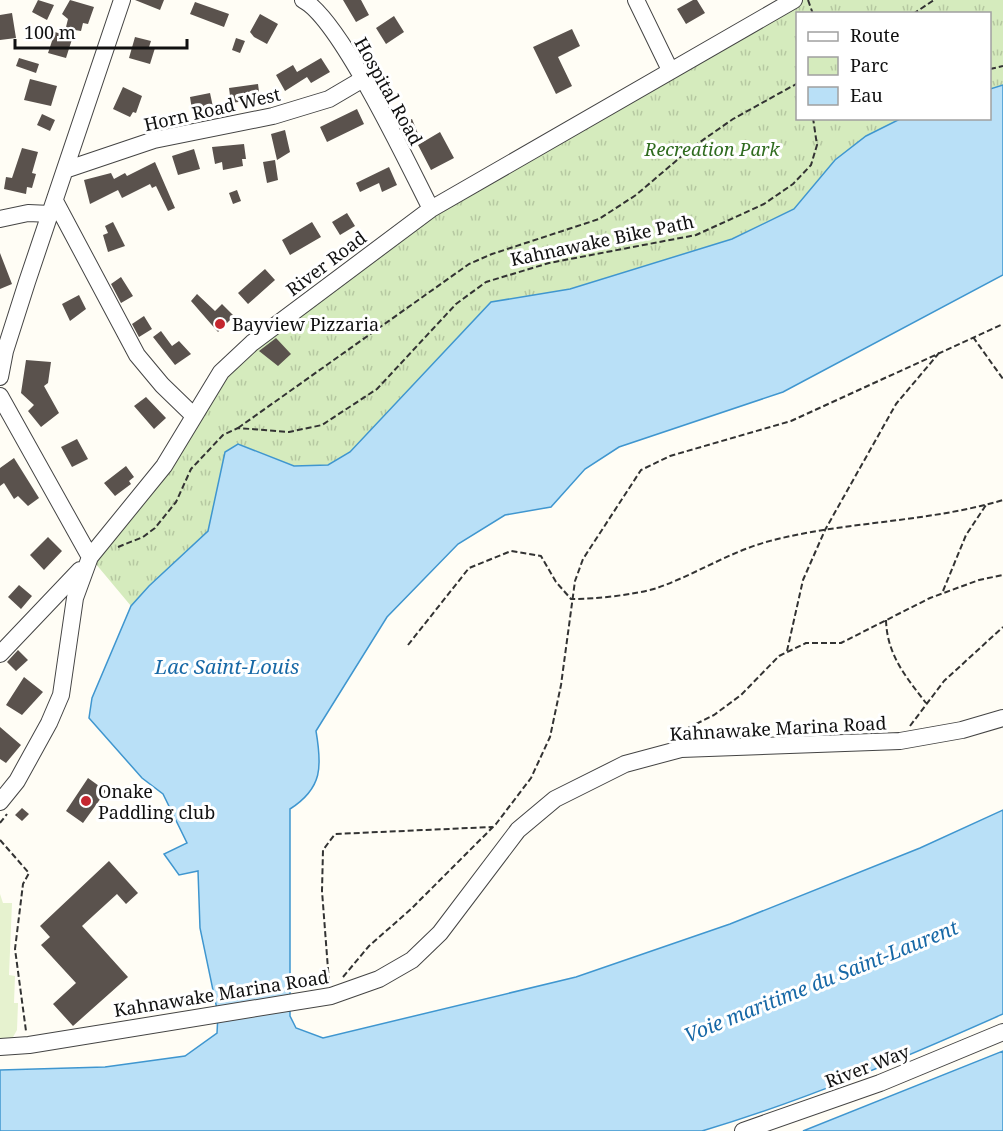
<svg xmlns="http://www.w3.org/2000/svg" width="1003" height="1131" viewBox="0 0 1003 1131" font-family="'Noto Serif',serif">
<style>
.park{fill:url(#park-tufts)}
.pitch{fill:#e6f2cf}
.water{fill:#b9e0f7;stroke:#3f96cf;stroke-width:1.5}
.building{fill:#5a524d}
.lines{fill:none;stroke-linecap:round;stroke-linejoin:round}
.minor-casing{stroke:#444;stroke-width:18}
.path{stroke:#333;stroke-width:2;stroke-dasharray:6 3;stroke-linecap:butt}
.minor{stroke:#fff;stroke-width:16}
.poi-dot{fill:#c4262e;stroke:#fff;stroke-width:2}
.labels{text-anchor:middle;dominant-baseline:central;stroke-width:6;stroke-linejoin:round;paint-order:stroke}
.street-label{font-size:18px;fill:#111;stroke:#fff}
.park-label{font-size:18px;font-style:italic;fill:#2f6b1f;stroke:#fff}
.poi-label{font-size:18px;fill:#111;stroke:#fff;text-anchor:start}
.water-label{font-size:20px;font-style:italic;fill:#1768a6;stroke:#fff}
</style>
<defs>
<pattern id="park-tufts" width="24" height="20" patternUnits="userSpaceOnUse" patternTransform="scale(1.5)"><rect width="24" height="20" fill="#d5ebbd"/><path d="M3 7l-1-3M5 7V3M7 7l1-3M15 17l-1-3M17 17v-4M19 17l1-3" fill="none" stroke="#b6c8a1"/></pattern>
</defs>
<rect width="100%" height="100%" fill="#fffdf5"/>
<path class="park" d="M794,0H1003V85L990,89V14H798V118L900,119L866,136L835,160L794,209L732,239L570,289L491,302L350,452L328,465L294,466L238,444L226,452L208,531L149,586L131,606L90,557L221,372L431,209Z"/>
<path class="pitch" d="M0,894L3,903H12L9,975L15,976L14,1003H18L17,1030L9,1044H0Z"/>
<path class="water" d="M1003,85V275L783,392L619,447L585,469L551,507L505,515L458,544L387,617L316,731C322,766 323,788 290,809V1016L296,1028L323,1038L576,977L730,924L920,848L1003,810V1014C904,1058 806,1100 702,1131H0V1070L105,1067L185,1056L217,1033L218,1014L200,928L198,871L179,875L164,854L187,843L163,794L142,778L89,718L92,698L131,606L149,586L208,531L225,452L238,444L294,466L328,465L350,452L491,302L570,289L732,239L794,209L835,160L866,136L900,119L990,118V89Z
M1003,1051V1131H803Z"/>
<path class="building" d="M38,0L54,5L47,20L32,12Z
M70,0L94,7L88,24L83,23L81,31L75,30L66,58L48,53L55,32L64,35L68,19L62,14Z
M135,0H164L160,10Z
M343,0H361L369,15L356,22Z
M693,0H697L705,13L686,24L677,9Z
M195,2L229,14L224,27L190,14Z
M12,13L16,38L0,40V15Z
M260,14L278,24L267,44L254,37L250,32Z
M394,16L404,32L386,44L376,28Z
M572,29L580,46L558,57L572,86L556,94L533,47Z
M135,37L151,41L149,47L155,48L150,64L129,58Z
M236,38L245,41L240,53L232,50Z
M19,58L39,64L36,73L16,66Z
M321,58L330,72L311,83L307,77L285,91L276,75L293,65L297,72Z
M30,79L57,86L51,106L24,100Z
M258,84L260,99L231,103L229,88Z
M123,87L142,96L136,113L133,112L130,117L113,109Z
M210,93L213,107L192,110L190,97Z
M357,109L364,124L327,142L320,127Z
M42,114L55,120L50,131L37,125Z
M412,119L419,136L408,140L400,124Z
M285,130L290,152L277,160L271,134Z
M440,132L454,158L431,170L418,145Z
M244,144L246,159H242L243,166L223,170L222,162L215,164L212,147Z
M22,148L38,152L32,173L36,174L32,188L27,187L26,194L4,189L6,177L12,178Z
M194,149L200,169L178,175L172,156Z
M275,160L278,180L267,183L263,162Z
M155,162L175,208L168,211L156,186L152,188L150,184L122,198L118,190L90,204L84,180L111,173L114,179L125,173L127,176Z
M389,167L397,185L382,192L379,183L360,192L356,183Z
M237,190L241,201L233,204L229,193Z
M347,213L355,226L340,235L332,222Z
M113,222L125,246L108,252L103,235L108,233L105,226Z
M312,222L321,237L290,255L282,240Z
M0,253L12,284L0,289Z
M265,269L275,280L248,304L238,293Z
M121,277L133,296L121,303L111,284Z
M197,294L215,311L222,304L234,316L218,332L191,301Z
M79,295L86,309L70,321L62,304Z
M144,316L152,329L139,337L132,324Z
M161,331L172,346L179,341L191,354L175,365L153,337Z
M276,338L291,354L278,366L259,351Z
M26,360L51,362L48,383L44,386L59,413L41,427L28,411L34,405L21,393Z
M146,397L166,418L154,429L134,406Z
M77,439L88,459L72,467L61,447Z
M14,458L39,498L28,506L18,496L14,499L4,483L0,486V468Z
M126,466L134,477L129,481L131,484L115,496L104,483Z
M48,537L62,551L44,570L30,555Z
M19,585L32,596L21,609L8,597Z
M18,650L28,660L16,671L7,662Z
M24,677L43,692L22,715L6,705Z
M0,727L21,745L6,763L0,759Z
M88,778L106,791L83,823L66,811Z
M22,808L29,814L22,821L15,815Z
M109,861L138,893L126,904L117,894L82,926L128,977L73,1026L53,1004L76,983L41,945L50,937L40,926Z"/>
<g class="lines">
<defs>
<path id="minor" d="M303,0C340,19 409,166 431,209
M636,0L670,70
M65,170L154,140L273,116L329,99L363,79
M55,201L137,355L162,385L194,416
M0,219L28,213L51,214
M0,377L5,351L27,282L122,0
M0,396L90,557
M0,654L80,570
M0,802L17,781L49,723L61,695L75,598L90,557L164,466L221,372L252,343L431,209L794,0
M0,1047L29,1045L331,996L379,979L412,960L440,933L518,830L555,799L625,764L681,749L900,741L962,730L1003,718
M743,1131L880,1083L1003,1032"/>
</defs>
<use href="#minor" class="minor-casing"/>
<path class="path" d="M808,0L813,14
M913,14L934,0
M990,69L1003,66
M973,337L1003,379
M238,428L469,264L492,254L599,219L636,195L690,149L733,119L798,83
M118,547L143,537L155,528L176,502L191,469L223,435L238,428L289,432L322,425L377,389L456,304L486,282L549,263L696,235L764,204L793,184L811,165L817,145L813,118
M943,591L966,535L986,505
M886,620C887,655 906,677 926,703
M408,645L469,568L511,551L541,556L556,582L571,599C595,599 634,595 657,588C694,575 728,553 766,542C843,521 926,523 1003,500
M787,651L803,580L825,530L896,404L939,353
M910,726L944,681L1003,627
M672,736L714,715L741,695L779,656L806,643H841L930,598L979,580L1003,575
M0,823L7,814
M0,840L29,873L23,884L15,949L26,1031
M343,977L369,946L411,909L496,824L531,778L550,737L561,685L575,581L583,559L641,470L670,456L791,421L1003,324
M329,982L322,891L323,850L335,834L492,827"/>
<use href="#minor" class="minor"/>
</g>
<g class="poi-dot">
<circle cx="220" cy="324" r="6"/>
<circle cx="86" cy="801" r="6"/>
</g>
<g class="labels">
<g class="street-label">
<text transform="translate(389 91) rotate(61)">Hospital Road</text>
<text transform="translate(212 109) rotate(-13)">Horn Road West</text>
<text transform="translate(602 240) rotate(-12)">Kahnawake Bike Path</text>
<text transform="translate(326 263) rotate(-37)">River Road</text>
<text transform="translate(778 728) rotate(-3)">Kahnawake Marina Road</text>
<text transform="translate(221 993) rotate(-9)">Kahnawake Marina Road</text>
<text transform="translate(867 1066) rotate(-21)">River Way</text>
</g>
<g class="park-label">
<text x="712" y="149">Recreation Park</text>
</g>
<g class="poi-label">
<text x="232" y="324">Bayview Pizzaria</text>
<text x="98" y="791">Onake<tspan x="98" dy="21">Paddling club</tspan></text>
</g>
<g class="water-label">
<text x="227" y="666">Lac Saint-Louis</text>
<text transform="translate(821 981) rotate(-22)">Voie maritime du Saint-Laurent</text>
</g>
</g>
<rect x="796" y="12" width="195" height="108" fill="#ffffff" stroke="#a0a0a0" stroke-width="1.5"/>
<rect x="808" y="32" width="30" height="9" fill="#ffffff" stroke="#a0a0a0" stroke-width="1.5"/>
<text x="850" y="42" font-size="18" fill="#111111">Route</text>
<rect x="808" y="57" width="30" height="18" fill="url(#park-tufts)" stroke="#a0a0a0" stroke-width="1.5"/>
<text x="850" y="72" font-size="18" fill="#111111">Parc</text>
<rect x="808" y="87" width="30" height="18" fill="#b9e0f7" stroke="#a0a0a0" stroke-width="1.5"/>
<text x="850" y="102" font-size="18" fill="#111111">Eau</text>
<path d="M15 39v9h172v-9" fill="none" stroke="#111111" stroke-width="3"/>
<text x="24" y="39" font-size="18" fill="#111111" stroke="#ffffff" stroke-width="4.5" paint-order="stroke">100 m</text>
</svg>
